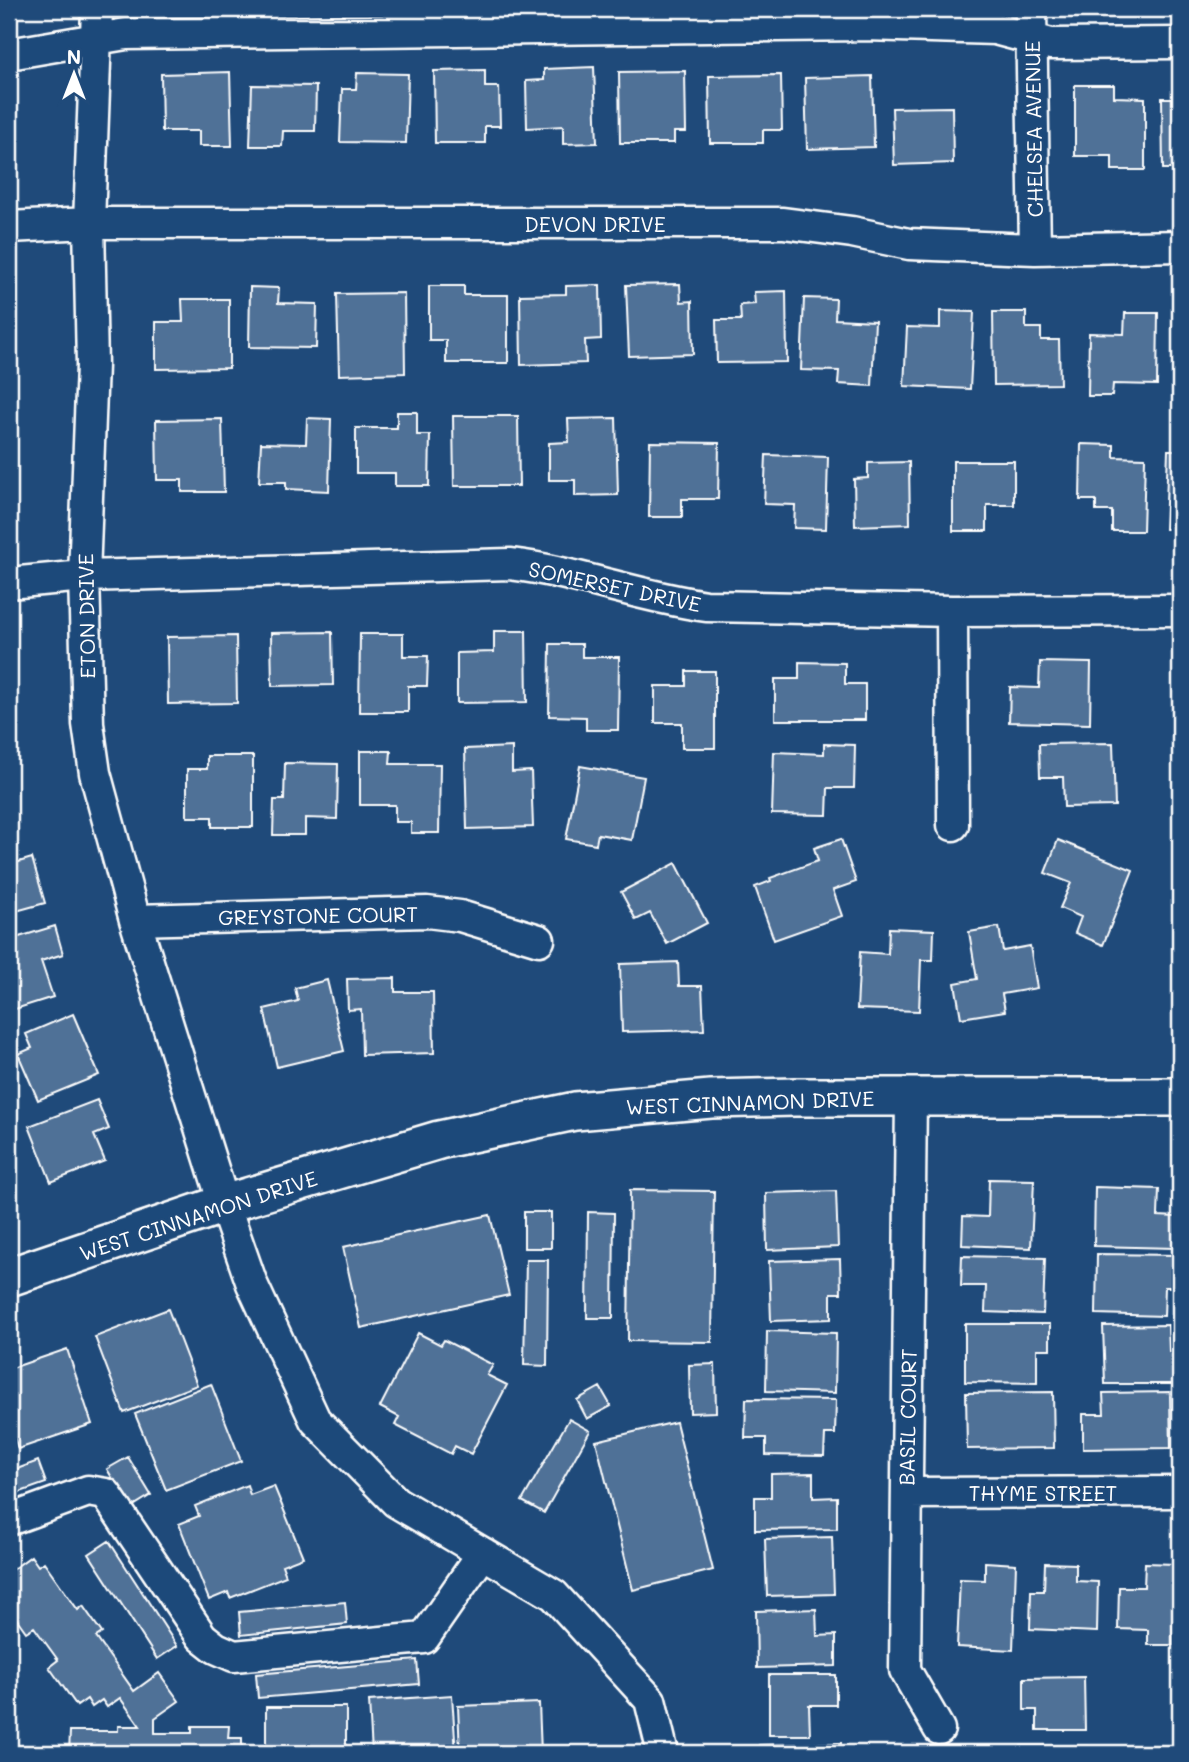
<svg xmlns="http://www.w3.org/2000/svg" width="1189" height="1762" viewBox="0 0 1189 1762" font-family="Mali,sans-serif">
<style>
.building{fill:#507197;stroke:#fff;stroke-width:2}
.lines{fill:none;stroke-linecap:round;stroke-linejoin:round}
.minor-casing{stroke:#fff;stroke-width:35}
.major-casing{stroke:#fff;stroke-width:42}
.minor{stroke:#1f4a7a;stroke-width:30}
.major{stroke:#1f4a7a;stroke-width:37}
.labels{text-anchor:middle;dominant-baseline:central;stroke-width:5;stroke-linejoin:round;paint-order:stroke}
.street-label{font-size:21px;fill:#fff;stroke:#1f4a7a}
</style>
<rect width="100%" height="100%" fill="#1f4a7a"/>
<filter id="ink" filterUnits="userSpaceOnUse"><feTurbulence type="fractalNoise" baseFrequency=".0143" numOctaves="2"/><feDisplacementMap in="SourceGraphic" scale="14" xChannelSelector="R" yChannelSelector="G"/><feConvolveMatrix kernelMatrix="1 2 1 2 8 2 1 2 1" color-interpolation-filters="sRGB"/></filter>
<g filter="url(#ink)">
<path class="building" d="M594,67L597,143L563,144V126L527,128L526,81L544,80V69Z
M485,70V87H499L500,126H485V143H435L434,71Z
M685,71L686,132H674V143H620L619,72Z
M230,72L232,146H199V131H162L161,74Z
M357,73L408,74L406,143L340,142L342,89H356Z
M781,75L782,130H763V143H710L709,76Z
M872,76L874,147L807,149L805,78Z
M252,85L316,86L315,131H283L282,146H250Z
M1075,85H1114V97L1145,98V170H1112V156H1075Z
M1162,98H1180V169H1163Z
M952,107L953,163L894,165L892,108Z
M680,284L681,302L692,301L693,354L629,356L626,285Z
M600,285L601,339L585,340L586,363L521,365L520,295L566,294V286Z
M429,286H464V295H508V363H446V340H429Z
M250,287L279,288L278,303L317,304L316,348L249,347Z
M786,291L787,362L717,363L716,320H741L740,305L755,304L754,292Z
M9,293H16L15,363H9Z
M404,293L405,373L339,375L337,294Z
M804,298L836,299L835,319L875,321L872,386L838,384L839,371L801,370Z
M182,299H229V368L156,369V322H183Z
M940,311L974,312L970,389L904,386L907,327L940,328Z
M1178,311L1180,312V385H1174Z
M993,312H1026V328H1041V340H1059L1060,384L994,385Z
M1125,313H1158L1157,385L1113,384L1112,396H1088L1089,333L1124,334Z
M397,412H417V435H430L429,486H395V473H356V428H397Z
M453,416H518L519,486H454Z
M307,418L331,419L329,491L286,489V482H259L261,443L306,444Z
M616,418L618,495L575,496V480H549V443L569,442L568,419Z
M222,419L224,492H182V480H157L156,420Z
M650,442L719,443L718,499H682V517H649Z
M1081,444L1114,445V457L1145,458L1143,531H1112V511H1096V500H1080Z
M1168,450H1180V529H1165Z
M766,455L828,457L826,529L794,528L795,505L764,504Z
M953,461H1014V505H987V531H953Z
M909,462L910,524L855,526L854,479L868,478V463Z
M494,631H526L527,702L457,703V653L494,652Z
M332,632L333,685L272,686L271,633Z
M360,634H403V656H428L427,686H408V712H359Z
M236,636L237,703L168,704L167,637Z
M550,644H582V657H619L618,730H586V717L549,716Z
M799,662L845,663V684H865V720H775V679H799Z
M1040,662L1091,663L1090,724L1009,722L1010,687L1039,688Z
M686,671H715V748H682V723H655V686H686Z
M1113,743L1115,806L1064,807L1063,777H1040L1039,744Z
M824,744L855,745L854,788H828L827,815L772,814L774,752L824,754Z
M512,747V772L531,771L533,827L467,829L465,749Z
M360,751H391L390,764H440L439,833H411V822H395V805H360Z
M207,756H253V827H212V817H187V769H207Z
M285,763L338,764L337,819L305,818V835H273L274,800H284Z
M580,766L644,777L632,840L598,834L596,844L566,839Z
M841,839L856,882L833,890L842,916L774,940L755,887L771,881L770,878L818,861L814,848Z
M1058,840L1133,870L1103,945L1075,933L1081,917L1060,908L1071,883L1045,873Z
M9,854L12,864L32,858L45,903L9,913Z
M676,863L707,923L667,944L650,913L636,920L621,892Z
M55,926L63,954L41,961L53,997L9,1011V940Z
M999,927L1003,951L1030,946L1037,988L1002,994L1005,1011L961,1018L955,983L977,979L969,932Z
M889,928L934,930L933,960H921L919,1011L857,1009L860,952L888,954Z
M678,962L679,986H702L704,1030L622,1032L620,964Z
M395,978V992H433L434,1053L362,1055L361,1009L348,1010L347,979Z
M327,980L344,1051L277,1067L264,1009L298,1001L295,988Z
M73,1014L99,1075L38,1100L18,1054L32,1048L26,1034Z
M97,1100L109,1129L94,1135L105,1161L51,1182L29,1126Z
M989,1179L1034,1180L1031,1248L962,1245L963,1216L988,1217Z
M1095,1187L1159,1189L1158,1216L1177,1217L1175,1248L1094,1246Z
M630,1190L714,1191L712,1342L628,1341Z
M836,1191L838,1247L767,1250L766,1193Z
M524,1212H551V1248H524Z
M588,1212L614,1213L613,1318H587Z
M490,1215L509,1295L361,1328L343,1247Z
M1097,1254L1178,1255L1177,1287H1165L1164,1316L1096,1314Z
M962,1256L1045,1258L1043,1314L985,1312L986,1286H961Z
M840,1259L841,1293H831V1319L771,1321L769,1261Z
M526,1260H548L547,1366L524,1365Z
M168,1309L197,1385L124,1413L95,1337Z
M965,1324H1050V1349H1037V1383L965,1382Z
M1168,1325L1169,1352H1177L1178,1384H1105L1103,1326Z
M767,1331L836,1333L835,1393L766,1391Z
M418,1333L441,1345L444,1340L493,1365L487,1375L507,1385L471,1454L455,1446L451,1454L395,1425L399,1417L380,1407Z
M67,1349L92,1424L18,1449L9,1421V1369Z
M715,1364L716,1412L690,1413L689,1365Z
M211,1384L241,1461L166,1490L135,1414Z
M600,1387L611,1406L587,1419L577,1400Z
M1053,1392L1054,1448L967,1449L966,1393Z
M1170,1392L1171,1448L1083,1449V1414H1104L1103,1393Z
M746,1399L836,1400L835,1434H825L824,1456L766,1455V1438H745Z
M569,1419L590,1431L544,1513L522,1501Z
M676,1422L713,1570L633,1590L596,1441Z
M128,1457L151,1495L130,1508L107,1469Z
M38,1461L46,1483L9,1496V1472Z
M813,1473V1498L837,1497V1529L755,1530V1497H771V1474Z
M247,1485L250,1495L274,1486L303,1557L282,1565L286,1576L230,1598L228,1592L209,1600L179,1524L199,1516L195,1506Z
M832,1537L834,1594L767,1596L765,1539Z
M109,1541L177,1646L157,1659L89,1554Z
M31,1556L38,1566L44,1562L78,1610L83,1606L102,1633L96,1637L134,1691L159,1673L179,1701L155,1718V1733H192V1726H229L228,1738H242V1753H69L70,1731H118V1726H140L120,1698L107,1707L102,1700L92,1707L87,1699L77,1706L49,1667L58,1660L34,1627L26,1632L9,1608V1572Z
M985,1562L1016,1564L1013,1650L957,1647L960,1579L985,1580Z
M1045,1563L1076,1564V1581L1098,1582L1097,1632L1030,1629L1031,1591H1044Z
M1145,1563L1175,1564L1173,1645H1148V1630L1118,1629L1119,1587H1144Z
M345,1602L347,1624L241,1635L239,1612Z
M816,1609L817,1636L836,1635V1666L757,1668L756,1611Z
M417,1660L419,1684L258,1698L256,1674Z
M769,1675H836V1705H809L810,1735H769Z
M1084,1677L1085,1730H1037V1710H1024V1678Z
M452,1695L456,1753H372L369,1701Z
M539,1703L541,1753H460L458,1706Z
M266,1707H346V1753H266Z
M841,1743V1753H759V1745Z
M1021,1746H1088V1753H1021Z"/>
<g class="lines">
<defs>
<path id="minor" d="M97,9L89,223L92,365L84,576L88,724L95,773L135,920L224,1204L252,1284L315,1420L396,1502L554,1595L650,1700L663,1753
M1031,9L1035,249
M9,54L126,34L866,25L995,29L1051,44L1180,43
M9,227L89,223H783L852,232L909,244L1035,249L1180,246
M9,583L84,576L510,564C577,572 640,597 706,606L952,611L1180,610
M952,611L953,825
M135,920L427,912L460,916L539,940
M911,1096L905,1670L939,1729
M907,1493L1180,1492
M9,1520L88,1491L106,1494L202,1637L216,1648L234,1656L424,1638L483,1553"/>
<path id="major" d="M9,1277L224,1204L439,1140L575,1111L711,1099L795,1097H1180"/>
</defs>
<use href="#minor" class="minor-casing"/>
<use href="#major" class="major-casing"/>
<use href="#minor" class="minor"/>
<use href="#major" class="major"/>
</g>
</g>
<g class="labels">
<g class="street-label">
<text transform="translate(1033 129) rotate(-91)">CHELSEA AVENUE</text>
<text x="595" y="223">DEVON DRIVE</text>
<text transform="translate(615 586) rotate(12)">SOMERSET DRIVE</text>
<text transform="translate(86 616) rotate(-91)">ETON DRIVE</text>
<text transform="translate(318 915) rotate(-1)">GREYSTONE COURT</text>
<text transform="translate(750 1102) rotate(-2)">WEST CINNAMON DRIVE</text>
<text transform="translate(198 1215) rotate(-18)">WEST CINNAMON DRIVE</text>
<text transform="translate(907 1417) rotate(-89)">BASIL COURT</text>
<text x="1043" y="1492">THYME STREET</text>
</g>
</g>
<rect width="1189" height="1762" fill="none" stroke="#1f4a7a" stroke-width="35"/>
<rect x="18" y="18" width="1154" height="1727" fill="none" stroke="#fff" stroke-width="2.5" filter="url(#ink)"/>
<g transform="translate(74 74)" stroke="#1f4a7a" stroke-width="5" paint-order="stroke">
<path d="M0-5L12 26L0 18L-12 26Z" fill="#ffffff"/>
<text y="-10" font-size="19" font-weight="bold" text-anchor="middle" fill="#ffffff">N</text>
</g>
</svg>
